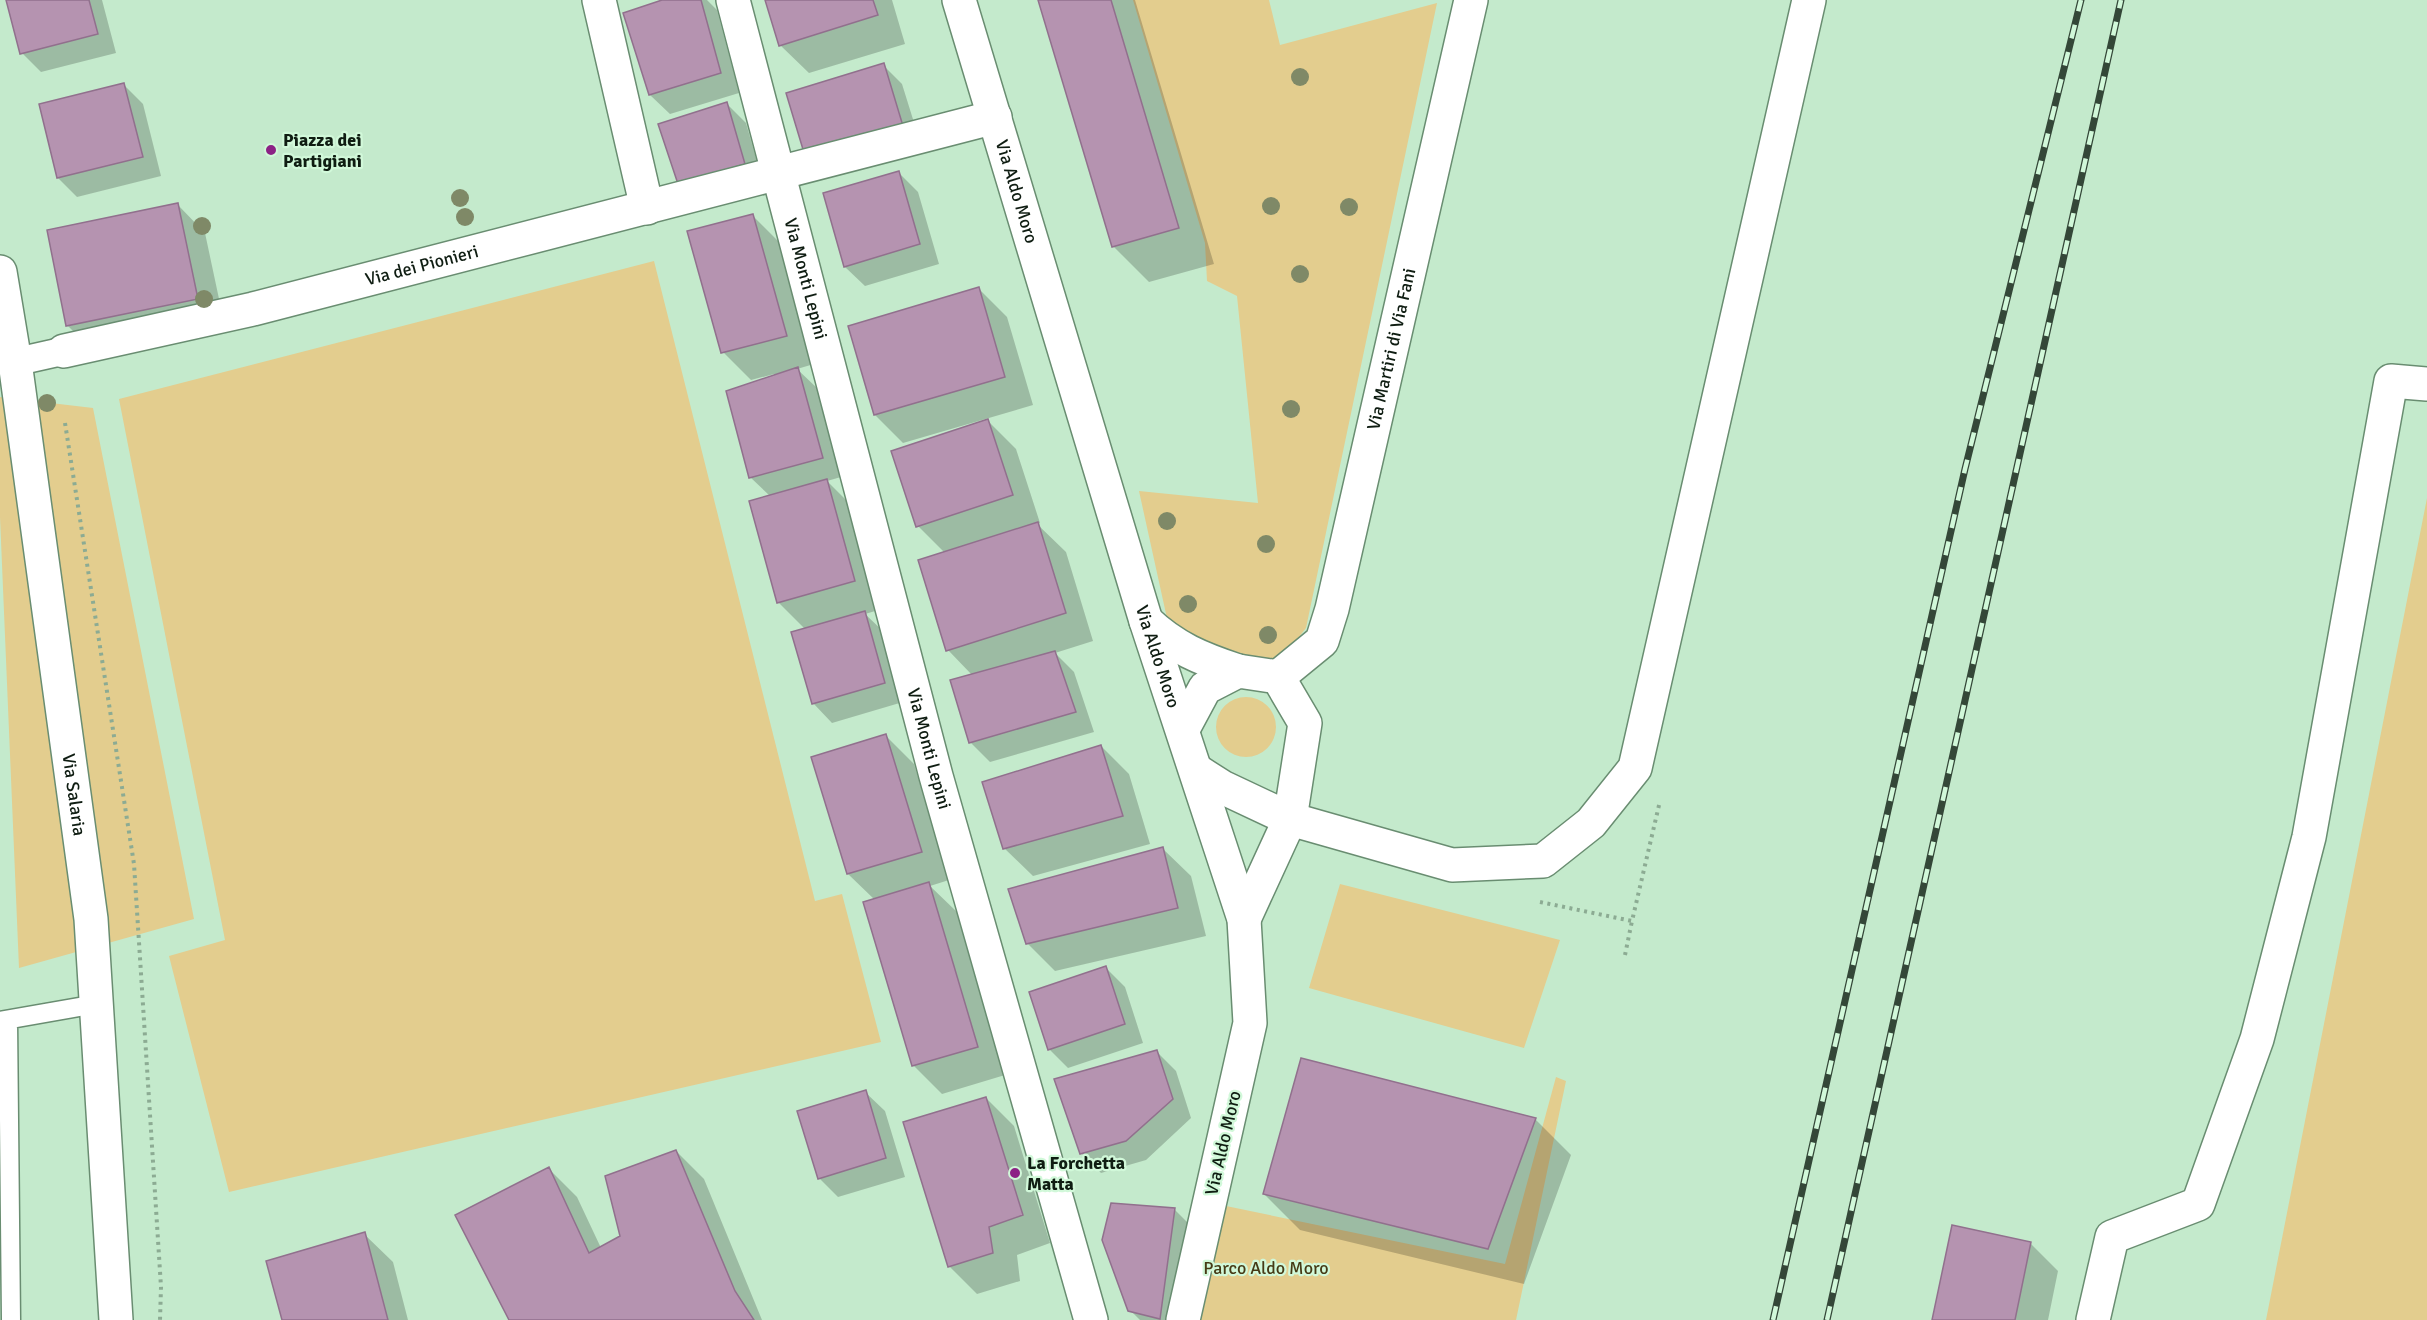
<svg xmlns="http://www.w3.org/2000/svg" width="2427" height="1320" viewBox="0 0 2427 1320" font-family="Signika,sans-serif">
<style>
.green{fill:#e3cd8e}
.shadow{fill:#0003}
.building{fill:#b593b0;stroke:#91708d;stroke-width:1.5}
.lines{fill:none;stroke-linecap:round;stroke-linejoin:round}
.service-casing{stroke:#698d71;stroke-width:21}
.pedestrian-casing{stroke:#698d71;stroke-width:30}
.minor-casing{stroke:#698d71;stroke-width:36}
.secondary-casing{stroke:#698d71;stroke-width:36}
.path{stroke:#8cab93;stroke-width:4;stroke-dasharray:3 4.5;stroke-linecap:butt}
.service{stroke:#fff;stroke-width:18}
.pedestrian{stroke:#fff;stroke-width:27}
.minor{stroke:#fff;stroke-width:33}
.secondary{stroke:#fff;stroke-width:33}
.rail-casing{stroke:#344738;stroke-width:7}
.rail{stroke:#d1f8d9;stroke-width:4.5;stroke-dasharray:14;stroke-linecap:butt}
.tree{fill:#7f8967}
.poi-dot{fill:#8c2185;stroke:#d1f8d9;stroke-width:2}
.labels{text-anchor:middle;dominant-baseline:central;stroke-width:4.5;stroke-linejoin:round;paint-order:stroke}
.poi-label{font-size:18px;font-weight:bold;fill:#0f1d12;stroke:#d1f8d9;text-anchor:start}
.street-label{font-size:18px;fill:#0f1d12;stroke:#d1f8d9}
.park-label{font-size:18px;fill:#463a15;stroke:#d1f8d9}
</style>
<rect width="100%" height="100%" fill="#c4eacc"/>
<path class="green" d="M1133,0H1269L1280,45L1437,3L1306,628L1275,667L1170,632L1139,491L1258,503L1237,296L1207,281L1205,243Z
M654,261L815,901L842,894L881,1042L229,1192L169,956L225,940L119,399Z
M0,397L93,408L194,919L19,968L0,517Z
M2427,498V1320H2266Z
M1216 727a30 30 0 1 1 60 0a30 30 0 1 1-60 0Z
M1340,884L1560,940L1524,1048L1309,988Z
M1556,1077L1566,1081L1516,1320H1201L1226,1206L1505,1264Z"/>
<path class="shadow" d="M8,0H102L116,53L41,72L22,53Z
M667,0H707L717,10L739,93L670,114L650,95Z
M767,0H892L905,44L809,73L780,45Z
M1040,0H1135L1214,264L1149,282L1113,246Z
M883,65L902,84L921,145L826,174Z
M124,85L143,104L161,176L77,197L58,178Z
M727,104L746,123L763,183L698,202Z
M899,173L918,192L939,264L865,286L845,267L825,194Z
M177,204L205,233L225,327L95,353L67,325Z
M753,216L781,244L814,364L797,369L817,388L841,477L827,481L855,509L882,609L865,614L884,632L903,702L832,723L813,703L806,630L779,603L770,496L750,477L774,374L751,380L723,352Z
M979,289L1007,317L1033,405L903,443L875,415L849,327Z
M987,420L1016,449L1040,523L1037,524L1066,552L1093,641L1055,653L1074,672L1094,732L990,762L971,743L952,681L973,676L948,650L945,553L918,526Z
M886,736L914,764L949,880L930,886L957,912L1005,1075L942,1094L913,1065L875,900L848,874L813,758Z
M1101,746L1129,774L1150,844L1033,876L1004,848Z
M1162,848L1191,876L1206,936L1055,971L1027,943Z
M1106,968L1125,987L1143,1043L1068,1068L1049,1049Z
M1156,1051L1176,1071L1191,1118L1146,1160L1101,1173L1081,1153Z
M865,1092L885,1111L905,1177L838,1197L819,1178Z
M986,1098L1014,1126L1050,1243L1017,1255L1020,1281L977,1294L949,1266Z
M1535,1119L1571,1155L1524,1284L1300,1230L1264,1194Z
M676,1151L704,1179L762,1320H510L549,1169L577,1197L601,1248L622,1237Z
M1174,1209L1193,1228L1181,1320H1140L1130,1310Z
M364,1234L393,1262L408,1320H284Z
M2030,1243L2058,1271L2048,1320H1934Z"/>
<path class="building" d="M6,0H89L98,34L20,54Z
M662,0H701L721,73L649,95L623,13Z
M765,0H873L878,15L779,46Z
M1038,0H1111L1179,228L1112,247Z
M884,63L903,126L805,156L786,93Z
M124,83L143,157L57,178L39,104Z
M727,102L745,164L678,184L658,124Z
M899,171L920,244L844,267L823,193Z
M178,203L198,299L66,326L47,230Z
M753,214L787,336L721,353L687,231Z
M979,287L1005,377L874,415L848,326Z
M798,367L823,458L749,478L726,391Z
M988,419L1013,495L916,527L891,451Z
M827,479L855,581L777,603L749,501Z
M1038,522L1066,613L946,651L918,560Z
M865,611L885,683L812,704L791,632Z
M1055,651L1076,712L969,743L950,680Z
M886,734L922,852L847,874L811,757Z
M1101,745L1123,816L1003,849L982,782Z
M1163,847L1178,908L1026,944L1008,889Z
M929,882L978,1047L912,1066L863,902Z
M1106,966L1125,1024L1048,1050L1029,992Z
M1157,1050L1173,1099L1126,1141L1080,1154L1054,1079Z
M1301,1058L1536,1118L1488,1249L1263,1194Z
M866,1090L886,1158L818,1179L797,1111Z
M986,1097L1023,1215L989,1227L993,1253L948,1267L903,1122Z
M676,1150L735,1291L754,1320H509L455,1215L549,1167L589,1253L620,1236L605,1176Z
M1111,1203L1175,1208L1160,1319L1128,1311L1102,1240Z
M1952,1225L2031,1242L2015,1320H1932Z
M365,1232L388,1320H282L266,1261Z"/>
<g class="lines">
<defs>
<path id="service" d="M8,1020L11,1320
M0,1021L96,1004"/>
<path id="pedestrian" d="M15,362L64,351"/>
<g id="minor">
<path d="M599,0L647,208"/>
<path id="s1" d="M733,0L936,776L1091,1320"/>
<path id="s2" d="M959,0L1146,621L1244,919L1250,1023L1183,1320"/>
<path id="s3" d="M64,351L253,309L995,117"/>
<path d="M1146,621C1174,648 1202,659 1238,671"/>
<path id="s4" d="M1278,677L1322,641L1332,609L1471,0"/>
<path d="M1183,729L1205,688L1238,671L1278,677L1305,723L1290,819L1244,919"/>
<path d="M1197,771L1222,787L1290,819L1452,865L1543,861L1591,823L1635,768L1809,0"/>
<path d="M2093,1320L2112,1237L2198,1204L2257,1039L2309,837L2391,381L2427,384"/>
</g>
<g id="secondary">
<path id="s5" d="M0,272L15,362L91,919L116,1320"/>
</g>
</defs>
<use href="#service" class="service-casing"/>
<use href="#pedestrian" class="pedestrian-casing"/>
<use href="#minor" class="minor-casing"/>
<use href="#secondary" class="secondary-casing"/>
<path class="path" d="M65,423L134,864L161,1287L160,1320
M1540,902L1632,921L1660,801
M1625,955L1632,921"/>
<use href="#service" class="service"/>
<use href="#pedestrian" class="pedestrian"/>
<use href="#minor" class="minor"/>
<use href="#secondary" class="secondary"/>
<defs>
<path id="rail" d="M1773,1320L1965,469L2081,0
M1827,1320L2121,0"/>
</defs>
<use href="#rail" class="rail-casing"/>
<use href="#rail" class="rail"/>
</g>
<g class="tree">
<circle cx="1300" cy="77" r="9"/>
<circle cx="460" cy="198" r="9"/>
<circle cx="1271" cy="206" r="9"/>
<circle cx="1349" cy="207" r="9"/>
<circle cx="465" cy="217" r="9"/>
<circle cx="202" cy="226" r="9"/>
<circle cx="1300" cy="274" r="9"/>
<circle cx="204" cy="299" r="9"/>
<circle cx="47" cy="403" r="9"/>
<circle cx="1291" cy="409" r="9"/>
<circle cx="1167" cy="521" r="9"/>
<circle cx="1266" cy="544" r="9"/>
<circle cx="1188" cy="604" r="9"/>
<circle cx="1268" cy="635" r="9"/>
</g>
<g class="poi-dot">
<circle cx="271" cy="150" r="6"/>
<circle cx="1015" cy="1173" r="6"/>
</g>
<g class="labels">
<g class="poi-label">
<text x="283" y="140">Piazza dei<tspan x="283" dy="21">Partigiani</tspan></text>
<text x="1027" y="1163">La Forchetta<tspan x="1027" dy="21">Matta</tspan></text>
</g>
<g class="street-label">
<text stroke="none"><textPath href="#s2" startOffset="200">Via Aldo Moro</textPath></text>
<text stroke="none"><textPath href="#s3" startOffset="368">Via dei Pionieri</textPath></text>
<text stroke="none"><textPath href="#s1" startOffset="288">Via Monti Lepini</textPath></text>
<text stroke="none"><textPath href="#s4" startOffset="357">Via Martiri di Via Fani</textPath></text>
<text stroke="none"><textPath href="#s2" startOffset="686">Via Aldo Moro</textPath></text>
<text stroke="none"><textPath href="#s1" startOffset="774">Via Monti Lepini</textPath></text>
<text stroke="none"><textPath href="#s5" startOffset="528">Via Salaria</textPath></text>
<text transform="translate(1223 1143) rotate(-77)">Via Aldo Moro</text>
</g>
<g class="park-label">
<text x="1266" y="1268">Parco Aldo Moro</text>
</g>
</g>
</svg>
